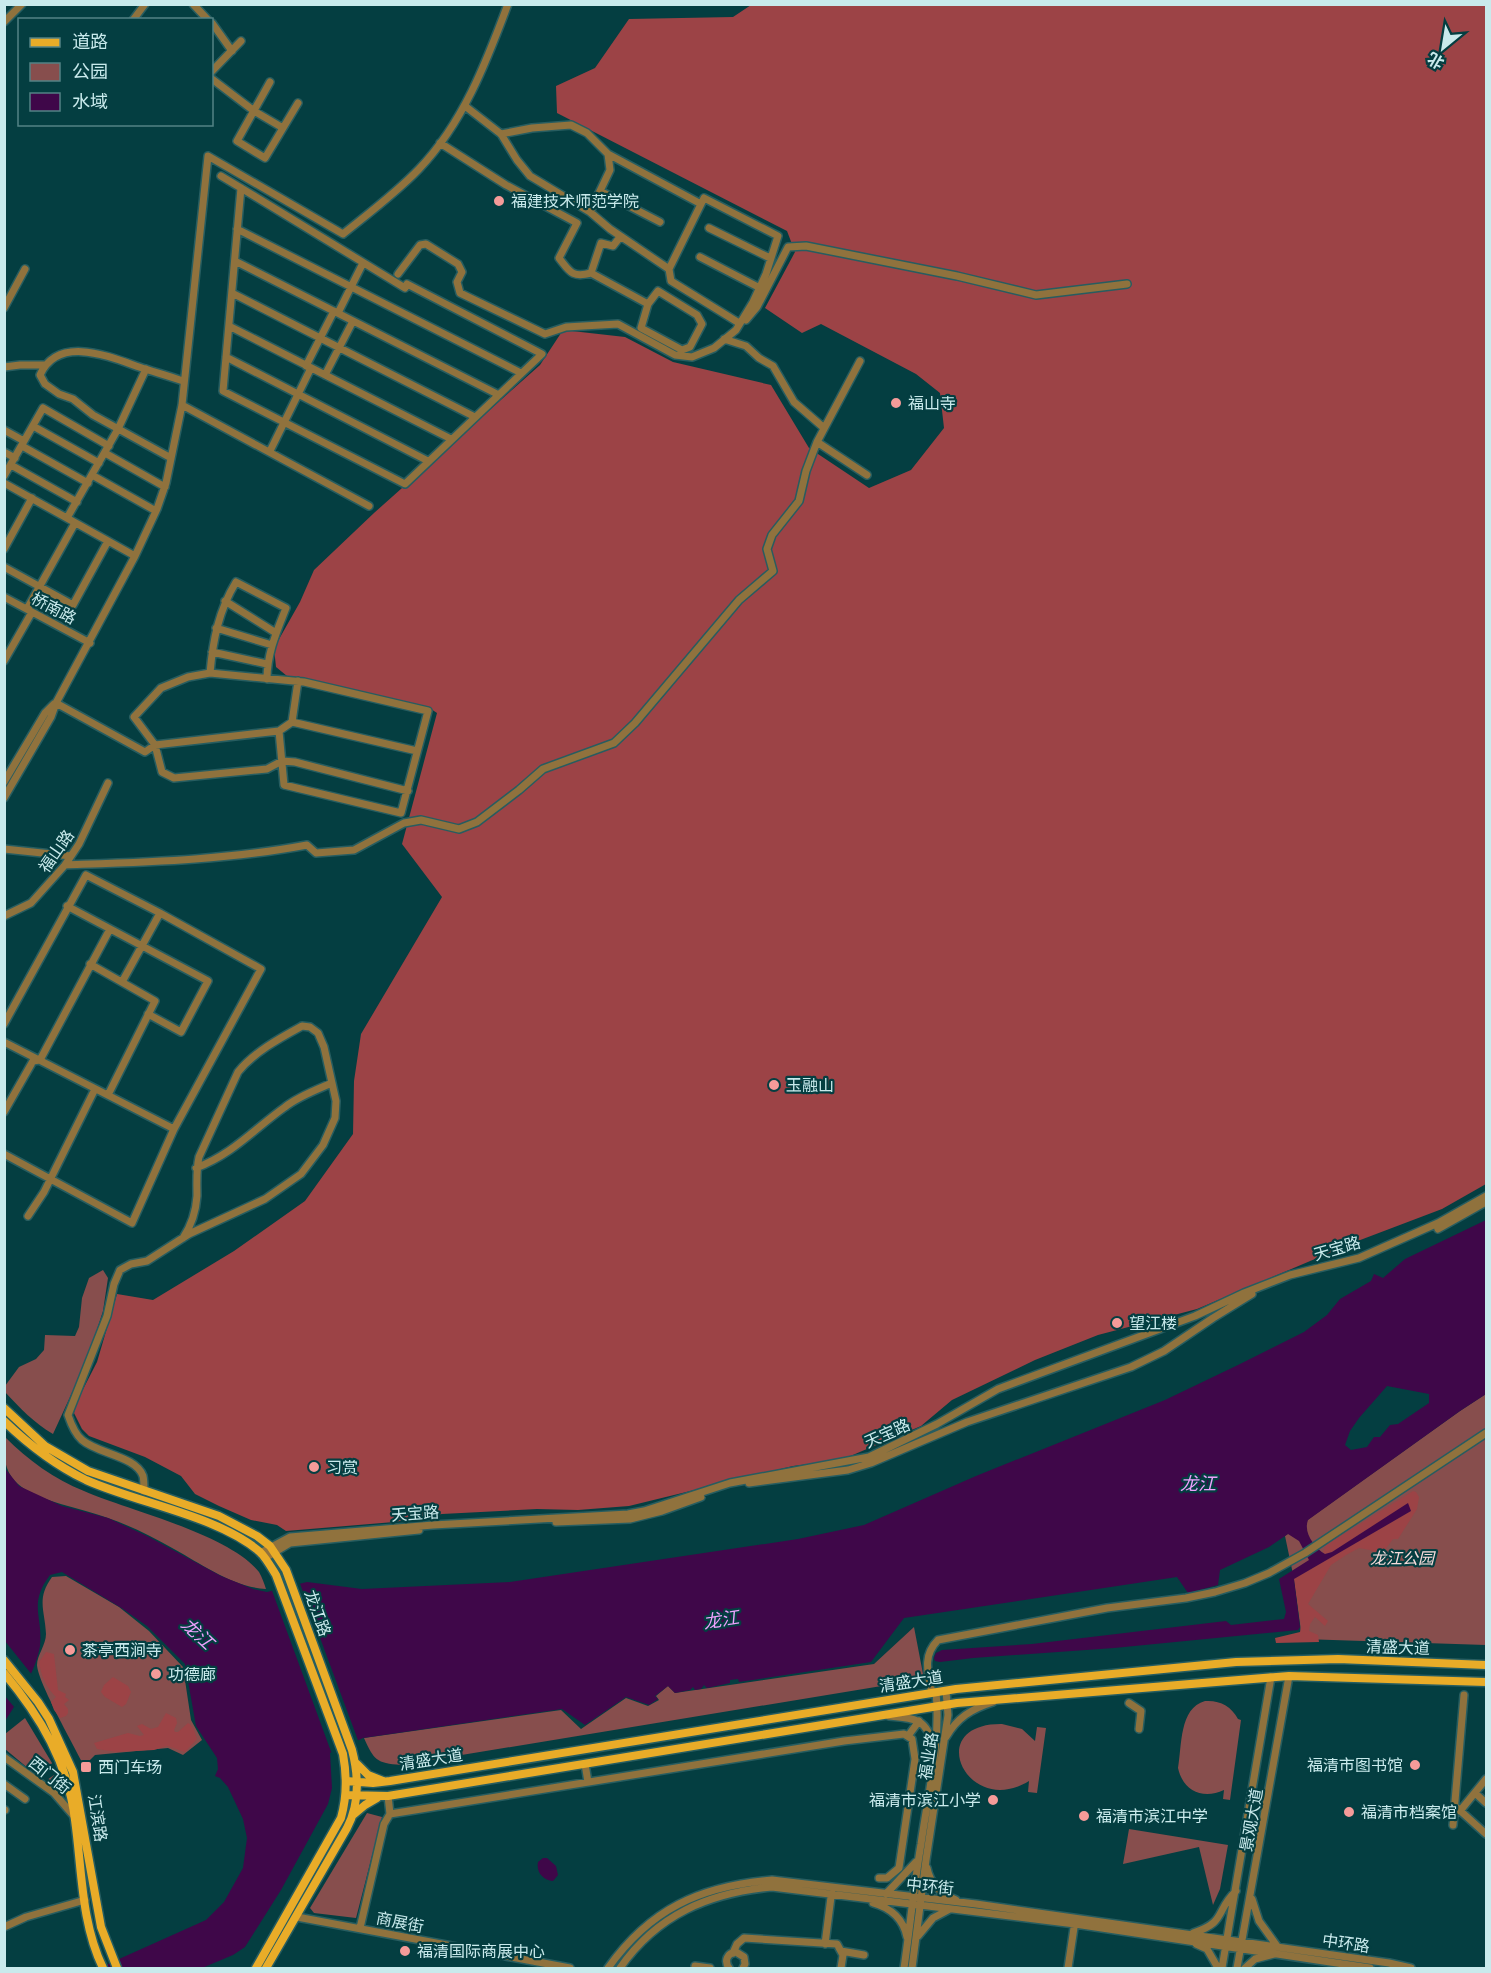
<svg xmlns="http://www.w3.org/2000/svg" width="1491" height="1973" viewBox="0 0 1491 1973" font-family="'Noto Serif','Noto Sans SC',serif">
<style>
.green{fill:#874e4d}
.forest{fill:#9c4346}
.water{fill:#3f0749;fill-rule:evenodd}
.pier{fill:#043e41}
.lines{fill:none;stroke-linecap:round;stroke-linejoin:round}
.minor-casing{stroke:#275d60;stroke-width:10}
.major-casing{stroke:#275d60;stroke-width:11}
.minor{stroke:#90723d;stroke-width:7}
.major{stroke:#e9ac28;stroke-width:8}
.poi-dot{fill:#f59b99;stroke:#043e41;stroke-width:2}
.labels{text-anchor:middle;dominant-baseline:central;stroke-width:4.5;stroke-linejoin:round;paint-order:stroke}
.poi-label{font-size:16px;fill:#c9eaec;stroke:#043e41;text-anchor:start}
.street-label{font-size:16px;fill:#c9eaec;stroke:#043e41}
.park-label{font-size:16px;font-style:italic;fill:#f6dbda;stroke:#043e41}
.water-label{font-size:18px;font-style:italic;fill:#eea1fd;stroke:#043e41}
</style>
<rect width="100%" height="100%" fill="#043e41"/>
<path class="green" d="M103,1270L108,1278L103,1311L87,1360L53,1434C34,1423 20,1408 5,1392V1386L19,1367L36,1359L44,1350L45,1335L75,1336L79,1327L82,1298L89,1278Z
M1486,1394V1645L1302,1639L1294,1579L1285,1536L1460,1411Z
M5,1437C28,1460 54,1479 84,1491C130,1511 229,1534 259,1572C262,1577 264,1583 266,1589C233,1587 203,1565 174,1549C153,1537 131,1526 108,1518C82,1508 38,1502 18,1484C3,1470 4,1456 5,1437Z
M66,1576L119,1607L149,1631L183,1667L191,1720L202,1740L183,1755L168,1748L95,1755L84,1766C75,1747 38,1683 37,1665C37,1655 46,1645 46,1634C45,1610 36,1599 52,1577Z
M914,1627L924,1679L401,1765C376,1763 374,1760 364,1738L561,1710L581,1729L626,1698L648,1706L659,1700L656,1696L668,1686L675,1693L874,1664Z
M1205,1701C1220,1700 1231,1706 1238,1719L1241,1720L1230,1800L1223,1799L1224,1790C1203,1800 1183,1791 1178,1768C1182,1746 1179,1708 1205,1701Z
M25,1718L52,1763L48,1769L38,1774L29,1769L5,1749V1734Z
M1002,1724L1022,1729L1035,1741L1037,1727L1046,1728L1037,1793L1028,1792L1029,1781C967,1819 922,1723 1002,1724Z
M54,1775H57L61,1791L46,1782L47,1780Z
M367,1813L382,1817L356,1918L314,1913L310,1908Z
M1129,1829L1228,1845L1220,1889L1213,1905L1199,1847L1123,1864Z"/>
<path class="forest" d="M751,5H1486V1184L1442,1209L1355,1242L1197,1309L1098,1335L1035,1360L952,1400L921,1426L841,1460L793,1466L629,1506L578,1510L537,1509L442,1514L394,1522L286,1531L277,1525L251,1520L219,1506L195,1494L181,1476L145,1457L89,1436L82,1429L74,1413L76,1403L97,1362L117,1294L153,1300L234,1251L305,1201L353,1134L354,1081L361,1034L442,897L402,844L437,713L431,709L287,676L276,667L274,648L300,602L314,570L374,513L540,365L563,330L625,337L673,362L771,385L809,448L869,488L911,470L944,428L940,393L916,374L821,324L802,333L765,308L795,252L787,231L557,113L556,86L595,68L629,19L733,17Z
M1413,1491L1416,1492L1419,1497L1417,1509L1398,1539H1393L1384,1551L1388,1555L1386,1558L1370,1550L1359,1548L1346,1555L1331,1565L1308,1604L1328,1621L1325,1626L1315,1617L1310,1624L1309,1631L1318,1635L1319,1642L1276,1643L1275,1638L1300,1632L1301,1626L1294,1579L1411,1511L1407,1504L1332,1552L1325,1554L1323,1552L1326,1545Z
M46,1652L54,1654L58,1690L66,1694L65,1697L69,1700L64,1704L68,1709V1713L66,1716L60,1718L54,1710L51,1702L56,1697C46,1687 41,1676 39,1662Z
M113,1677L128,1686L131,1692L126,1704L122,1707L105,1697L101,1692L104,1685Z
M166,1713L176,1718L177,1723L174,1730L175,1732H178L188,1723C194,1726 195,1733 197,1739L185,1752L167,1746L154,1750L117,1752L97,1749L94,1743L128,1733L140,1736L144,1735L137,1726L142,1724L151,1729L158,1727Z"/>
<path class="water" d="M1486,1220V1394L1460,1411L1308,1520C1303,1533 1315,1548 1325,1554L1332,1552L1408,1503L1411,1511L1294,1579L1300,1627L1298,1630L1114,1648L973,1658L940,1662L935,1661L934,1658L936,1653L942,1650L1032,1644L1226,1621L1231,1625L1284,1619L1286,1612L1279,1579L1309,1560L1299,1541L1288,1534L1269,1547L1220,1570L1218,1585L1188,1593L1177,1577L904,1618L871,1662L739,1682L738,1679L730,1680V1683L707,1688L704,1685L701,1689L695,1690L693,1687L690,1690L675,1693L668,1686L655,1696L658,1699L649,1705L626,1697L585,1725L562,1709L363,1738L330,1753L332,1788L328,1804L281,1890L245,1947L233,1955L202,1968H99L206,1920L224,1902L243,1868L247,1838L243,1819L228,1787L220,1778L215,1776L218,1769L217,1758L196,1726L185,1664L147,1626L123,1609L62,1572L50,1575C28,1604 43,1616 40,1646C37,1667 17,1704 5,1721L4,1467L19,1486L34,1493L62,1506L108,1518L147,1536L221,1576L253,1589L267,1592L307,1582L362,1589L510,1582L798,1539L864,1525L976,1476L1165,1400L1238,1365L1304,1332L1327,1315L1340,1299L1371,1281L1374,1274L1383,1278L1405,1259ZM1387,1386L1429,1394V1403L1398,1424L1390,1425L1380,1437H1374L1367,1447L1351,1450L1345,1445L1350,1431L1359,1418Z
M543,1858H547L556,1866L558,1875L553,1881C543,1880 536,1872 538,1862Z"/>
<path class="pier" d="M299,1581L359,1743L333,1755V1757L271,1588Z
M5,1641L33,1676L15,1708L4,1695Z"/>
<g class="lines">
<defs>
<path id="minor" d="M193,4L208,20
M133,20L145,4
M4,22L22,4
M212,23L232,51
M212,71L241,41
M212,79L254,111L283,128
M270,82L237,141L265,158L298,103
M465,106L501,134L517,160L530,176L590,212L610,229L669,269L671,281L739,323
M501,134L532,128L571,125L587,133L608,154L610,170L590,212
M440,143L506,185L577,223L559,258C570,272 572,278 591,273
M608,154L701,204
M221,176L241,188L405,288L407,284L542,354L405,484L223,391L241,188
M600,191L660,222
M709,228L770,258
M237,229L521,373
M620,237L613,246L601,243L591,273L648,304
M700,257L760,288
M235,261L499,395
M398,274L420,245L426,244L458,264L462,272L457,282L460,293L545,334L566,327L618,324L675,355L692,357L714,348L736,330L753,302L766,274L778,236L704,198L669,269
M658,291L697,315L702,324L690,347L682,350L641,328L648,304Z
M232,293L475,417
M4,308L25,269
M338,313L363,263
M746,320L757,307L788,247L806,246L957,276L1036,295L1127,284
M229,326L451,439
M724,339L746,346L759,358L773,366L794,402L824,428
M226,357L428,461
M860,361L817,442L867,475
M306,366L334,311
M4,367L20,365H45
M325,375L353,321
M182,405L369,506
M33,426L99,463
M4,430L24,441
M22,446L88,483
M270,451L311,368
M4,452L15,458
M105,453L165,487
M171,458L93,415L73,399L59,394L45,384L40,375C58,335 108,356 139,367C154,372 169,376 183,381
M11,465L77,502
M92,475L156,511
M4,476L43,408L109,446
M4,483L135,556
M67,518L118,429L146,369
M4,549L32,498
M4,567L73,605L108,541
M4,597L90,643
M225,601L276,633
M27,609L75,523
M216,628L272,645
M212,652L267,664
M4,661L32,612
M210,673C213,639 219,610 236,582L286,608C277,631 267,653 267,679
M56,703L145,752L155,745L279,731L292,722L417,751
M292,722L298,681
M279,731L284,785L401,813L428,711L304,682L210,673L188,677L161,688L134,717L155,745L162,772L174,778L267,769L282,761L295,762L408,791
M4,782L45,713L54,704
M4,798L51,717L56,703L135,556L157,509L166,483L182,405L208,156L343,234C369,213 396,193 419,169C463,123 486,63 508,4
M4,849L71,856
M65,865C146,862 227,860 307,845L316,853L354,850L404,823L421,820L459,829L477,822L519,790L543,769L614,743L635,723L739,600L773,571L767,549L772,535L799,501L806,471L817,442
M67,906L208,981L181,1032L148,1014
M4,916L31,903L65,865L79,844L108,783
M90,964L155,1001L108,1095
M122,982L160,913
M4,1024L86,875L160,913L261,969L174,1129L132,1223L4,1154
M4,1042L174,1129
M4,1112L33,1061L40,1060L110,929
M196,1168C233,1154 254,1129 285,1107C299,1096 316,1090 332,1083
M28,1216L44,1192L95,1089
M1438,1229L1486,1202
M749,1483L848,1470L871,1463L967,1422L1131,1367L1164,1351L1213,1318L1252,1294
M144,1491C144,1486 144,1480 143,1476C136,1456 98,1454 82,1440C75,1434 71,1424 68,1415L107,1316L114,1284L120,1270L131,1264L147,1261L189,1234L265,1199L301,1174L323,1145L335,1118L336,1101L324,1047L318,1033L310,1027L302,1026C280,1038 254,1052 238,1072L199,1157C196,1170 197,1182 197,1196C196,1211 191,1226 183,1238
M556,1522L630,1519L662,1511L701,1497
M260,1553L290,1537L433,1525L628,1514L644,1511L730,1483L869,1457L937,1424L998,1389L1195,1316L1244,1293L1290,1275L1359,1258L1438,1223L1486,1196
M265,1558L290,1543L419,1530
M932,1693C928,1673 922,1656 938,1640L1107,1608L1186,1598L1215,1592L1245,1583L1269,1573L1305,1553L1486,1433
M1129,1703L1141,1711L1139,1729
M889,1716C914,1718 927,1718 933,1746
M908,1736L919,1721
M946,1737C957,1718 971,1709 993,1702
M4,1757L54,1793L73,1815
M585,1764L588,1782
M4,1784L25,1799
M1475,1793L1486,1803
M388,1796L390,1814
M1455,1806L1486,1834
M4,1810H5
M1460,1811L1486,1779
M1453,1825L1464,1695
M927,1868C930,1884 941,1894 956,1900
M886,1894L916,1862
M1252,1899L1259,1921L1277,1946
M873,1903C891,1908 903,1918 907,1937
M297,1917L570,1968
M4,1927L26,1917L85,1900
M360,1928L384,1824L390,1814L844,1741L904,1734L912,1739L915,1759L899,1868L887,1878H879
M1193,1933C1227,1922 1215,1911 1236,1891
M918,1936L933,1918L950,1909
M825,1944L832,1889
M1196,1944L1207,1949L1218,1968
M841,1951L864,1955
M733,1953L737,1944L744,1938L837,1944L843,1955L841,1968
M695,1966L710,1968
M608,1968C650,1909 700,1886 772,1880L976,1904L1389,1963L1411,1968
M620,1968C657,1915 708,1893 772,1887L1075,1924L1370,1968
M729,1968C724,1961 727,1953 736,1952L744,1957L745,1964L743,1968
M904,1968C910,1927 914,1885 921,1844C928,1794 941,1743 936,1692
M912,1968L926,1860L948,1715L946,1691
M1068,1968L1075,1921
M1222,1968L1271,1677
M1237,1968L1289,1676
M1245,1968L1255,1959L1274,1954"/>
<path id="major" d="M4,1408L45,1446L88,1471L219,1516L257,1536L270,1546L286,1570L352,1750C359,1777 360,1803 347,1828L266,1968
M4,1421C29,1445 55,1465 86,1480C137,1503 219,1516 260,1552C266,1558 271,1567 276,1575L343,1754C347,1776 347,1797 341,1818L256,1968
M4,1660L38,1702L49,1719L73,1772L101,1927L117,1968
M4,1673C41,1717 68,1763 75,1820C82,1869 81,1923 103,1968
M357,1764L368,1775L383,1781
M346,1781L373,1783L390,1781L956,1689L1236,1662L1338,1659L1486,1665
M346,1795L388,1796L957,1703L1289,1676L1486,1682
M353,1815L365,1805L377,1798"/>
</defs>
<use href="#minor" class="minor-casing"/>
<use href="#major" class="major-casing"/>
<use href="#minor" class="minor"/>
<use href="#major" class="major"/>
</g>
<g class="poi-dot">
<circle cx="499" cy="201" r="6"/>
<circle cx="896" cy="403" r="6"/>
<circle cx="774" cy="1085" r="6"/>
<circle cx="1117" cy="1323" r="6"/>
<circle cx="314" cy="1467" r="6"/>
<circle cx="70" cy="1650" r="6"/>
<circle cx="156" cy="1674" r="6"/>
<circle cx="1415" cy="1765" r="6"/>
<rect x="80" y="1761" width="12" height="12" rx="3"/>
<circle cx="993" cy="1800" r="6"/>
<circle cx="1349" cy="1812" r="6"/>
<circle cx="1084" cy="1816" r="6"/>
<circle cx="405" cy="1951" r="6"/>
</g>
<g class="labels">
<g class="poi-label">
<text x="511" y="201">福建技术师范学院</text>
<text x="908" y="403">福山寺</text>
<text x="786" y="1085">玉融山</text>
<text x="1129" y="1323">望江楼</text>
<text x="326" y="1467">习赏</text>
<text x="82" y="1650">茶亭西涧寺</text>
<text x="168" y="1674">功德廊</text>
<text x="1403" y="1765" text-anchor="end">福清市图书馆</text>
<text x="98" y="1767">西门车场</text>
<text x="981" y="1800" text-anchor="end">福清市滨江小学</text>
<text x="1361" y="1812">福清市档案馆</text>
<text x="1096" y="1816">福清市滨江中学</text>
<text x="417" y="1951">福清国际商展中心</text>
</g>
<g class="street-label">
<text transform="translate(54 608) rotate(28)">桥南路</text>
<text transform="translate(56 851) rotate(-55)">福山路</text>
<text transform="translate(1337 1248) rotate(-16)">天宝路</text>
<text transform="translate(887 1433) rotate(-24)">天宝路</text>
<text transform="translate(415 1513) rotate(-4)">天宝路</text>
<text transform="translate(318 1613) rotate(70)">龙江路</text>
<text transform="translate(1398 1647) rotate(2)">清盛大道</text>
<text transform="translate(911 1681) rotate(-9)">清盛大道</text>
<text transform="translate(928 1756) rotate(-81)">福业路</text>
<text transform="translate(431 1759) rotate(-9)">清盛大道</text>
<text transform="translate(50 1775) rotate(39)">西门街</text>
<text transform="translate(98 1818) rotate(81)">江滨路</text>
<text transform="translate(1251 1820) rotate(-80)">景观大道</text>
<text transform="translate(930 1886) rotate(6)">中环街</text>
<text transform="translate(400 1922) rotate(11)">商展街</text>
<text transform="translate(1346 1943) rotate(8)">中环路</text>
</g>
<g class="park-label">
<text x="1402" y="1558">龙江公园</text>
</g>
<g class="water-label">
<text x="1198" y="1483">龙江</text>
<text transform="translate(721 1619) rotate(-9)">龙江</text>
<text transform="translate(198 1633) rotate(43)">龙江</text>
</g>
</g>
<rect width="1491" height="1973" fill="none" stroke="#c9eaec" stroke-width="12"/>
<rect x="18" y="18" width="195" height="108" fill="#043e41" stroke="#538385" stroke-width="1.5"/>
<rect x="30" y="38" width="30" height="9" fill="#e9ac28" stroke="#538385" stroke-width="1.5"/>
<text x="72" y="48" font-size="18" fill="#c9eaec">道路</text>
<rect x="30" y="63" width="30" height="18" fill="#874e4d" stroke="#538385" stroke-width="1.5"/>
<text x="72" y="78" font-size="18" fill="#c9eaec">公园</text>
<rect x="30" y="93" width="30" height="18" fill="#3f0749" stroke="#538385" stroke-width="1.5"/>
<text x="72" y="108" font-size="18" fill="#c9eaec">水域</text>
<g transform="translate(1443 48) rotate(210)" stroke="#043e41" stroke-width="4.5" paint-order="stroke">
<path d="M0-4.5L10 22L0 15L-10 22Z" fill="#c9eaec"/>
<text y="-9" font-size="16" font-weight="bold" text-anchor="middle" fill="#c9eaec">北</text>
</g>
</svg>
